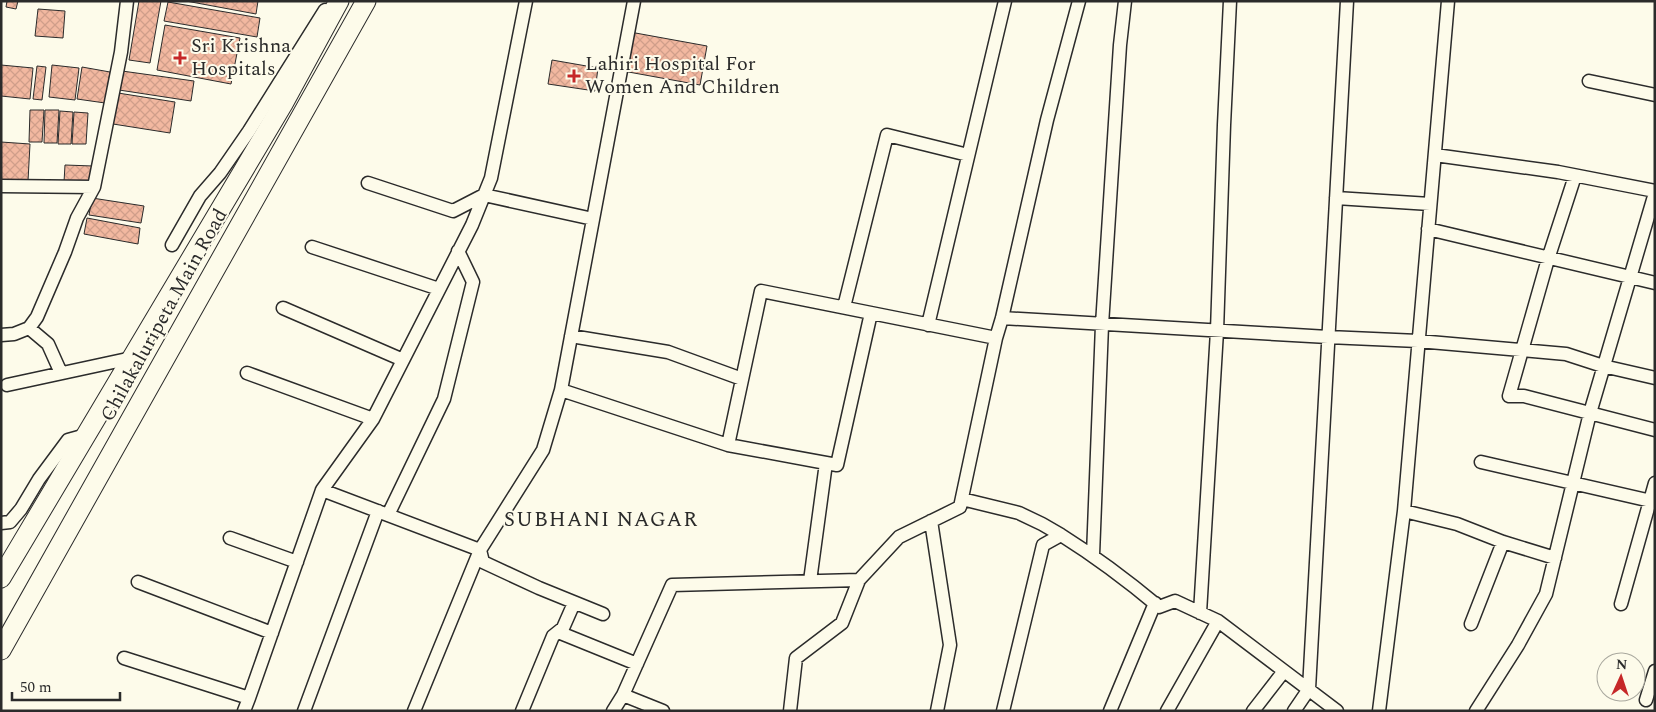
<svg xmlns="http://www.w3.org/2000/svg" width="1656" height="712" viewBox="0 0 1656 712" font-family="Spectral,serif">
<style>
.building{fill:url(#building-cross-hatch);stroke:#2b2b2b}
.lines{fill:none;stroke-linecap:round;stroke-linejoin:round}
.street-casing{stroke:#2b2b2b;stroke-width:15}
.secondary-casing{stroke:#2b2b2b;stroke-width:21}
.street{stroke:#fdfbea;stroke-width:12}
.secondary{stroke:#fdfbea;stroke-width:19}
.poi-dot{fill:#c62828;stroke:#fdfbea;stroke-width:2}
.labels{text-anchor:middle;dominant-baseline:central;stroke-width:4;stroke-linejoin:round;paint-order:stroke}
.poi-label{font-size:20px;fill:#2b2b2b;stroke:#fdfbea;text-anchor:start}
.street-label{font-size:20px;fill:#2b2b2b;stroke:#fdfbea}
.neighbourhood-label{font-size:21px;letter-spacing:1px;fill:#2b2b2b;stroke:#fdfbea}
</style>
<defs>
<pattern id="building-cross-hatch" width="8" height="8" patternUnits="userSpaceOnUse" patternTransform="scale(1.25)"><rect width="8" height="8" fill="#f2b8a0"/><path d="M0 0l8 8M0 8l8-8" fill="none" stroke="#d09e8a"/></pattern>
</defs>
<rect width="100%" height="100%" fill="#fdfbea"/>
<path class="building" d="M7,1H18L16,9L6,7Z
M139,1H161L150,63L129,60Z
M186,1H258L256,14Z
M168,2L260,18L257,37L164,21Z
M38,9L65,11L63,38L35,36Z
M165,25L240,38L231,84L157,70Z
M630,32L707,46L700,85L623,71Z
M552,60L598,68L595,91L548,84Z
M1,65L33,68L30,99L1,96Z
M52,65L79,68L75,100L49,97Z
M37,66L46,67L42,100L33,99Z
M82,67L110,72L105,103L77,99Z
M122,71L194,81L191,101L119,90Z
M118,93L175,102L170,133L113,124Z
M30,110H44L42,142H29Z
M45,110H59L57,143H44Z
M60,111L73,112L71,144H58Z
M74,112L88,113L86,144H72Z
M1,142L30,144L28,181L1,180Z
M65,165L93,166V182H64Z
M92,198L144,206L141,223L89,215Z
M87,218L140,228L138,244L84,234Z"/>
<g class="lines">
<defs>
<path id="street" d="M1589,81L1655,95
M1435,155L1558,172L1655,191
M1575,176L1548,259L1509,396H1524L1655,430
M368,183L453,211L484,195L593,219
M1,186L94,187L121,52L127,1
M1336,198L1430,204
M1428,229L1655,283
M172,245L200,196L220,173L249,131L325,10
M312,247L439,289
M844,307L887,135L968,155
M283,308L403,360
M871,313L837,465L728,445L761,291L996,338
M1002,318L1328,337L1418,341L1566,354L1603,366L1655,378
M928,325L1005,1
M29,328L48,344L61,373
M1,335L14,334L29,328L37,317L65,252L77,218L94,187
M571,336L668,352L742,379
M247,373L373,419
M7,385L132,358
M561,390L728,445
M1481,462L1655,502
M322,490L373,419L472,225L491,178L526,1
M962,499L1019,513L1042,524L1061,535
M1404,511L1457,524L1503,542L1555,558
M388,515L444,399L473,282L458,251
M931,521L950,645L937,711
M1,523L10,522L21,509L39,479L68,440L86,435
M230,538L297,562
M480,550L483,562L539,588L603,614
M1093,555L1102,325L1120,45L1125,1
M810,581L826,463
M138,582L272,633
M1621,604L1655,483
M1200,613L1217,331L1224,125L1230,1
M1471,624L1503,542
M558,632L637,664
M124,658L249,698L244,711
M623,695L663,711
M249,698L322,490L480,550L543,450L561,390L634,1
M1646,700L1655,671
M304,711L378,511
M414,711L480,550
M522,711L553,636L563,628L574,603
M613,711L623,695L672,585L859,580L899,537L960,507L996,338L1002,318L1047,120L1079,1
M790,711L796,658L842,623L859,580
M1003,711L1043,545L1061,535C1096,557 1128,581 1159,607L1175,601L1218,621L1337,711
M1110,711L1155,603
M1167,711L1218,621
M1253,711L1284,671
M1294,711L1309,689L1347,1
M1379,711L1404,511L1448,1
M1476,711L1518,645L1546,594L1590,413L1655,193"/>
<path id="secondary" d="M1,578L283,104L339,1
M1,650L366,1"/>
</defs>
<use href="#street" class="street-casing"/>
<use href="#secondary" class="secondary-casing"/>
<use href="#street" class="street"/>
<use href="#secondary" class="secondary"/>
</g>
<g class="poi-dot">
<path d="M177.5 50.5h5v5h5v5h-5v5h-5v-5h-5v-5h5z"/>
<path d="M571.5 68.5h5v5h5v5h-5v5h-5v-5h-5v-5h5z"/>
</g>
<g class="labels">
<g class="poi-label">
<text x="191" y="46">Sri Krishna<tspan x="191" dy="23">Hospitals</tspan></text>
<text x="585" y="64">Lahiri Hospital For<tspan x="585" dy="23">Women And Children</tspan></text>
</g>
<g class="street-label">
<text transform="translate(164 315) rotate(-61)">Chilakaluripeta Main Road</text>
</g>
<g class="neighbourhood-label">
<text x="601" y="520">SUBHANI NAGAR</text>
</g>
</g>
<rect width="1656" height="712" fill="none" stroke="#2b2b2b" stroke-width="5"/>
<g transform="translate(1621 677) rotate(3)"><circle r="24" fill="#fdfbea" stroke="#a9a89e"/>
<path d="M0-4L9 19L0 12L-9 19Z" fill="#c62828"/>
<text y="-8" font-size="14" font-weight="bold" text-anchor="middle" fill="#2b2b2b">N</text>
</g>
<path d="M12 692v8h108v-8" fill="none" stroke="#2b2b2b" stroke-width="2.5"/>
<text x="20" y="692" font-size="15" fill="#2b2b2b" stroke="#fdfbea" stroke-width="4" paint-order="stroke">50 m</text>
</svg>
